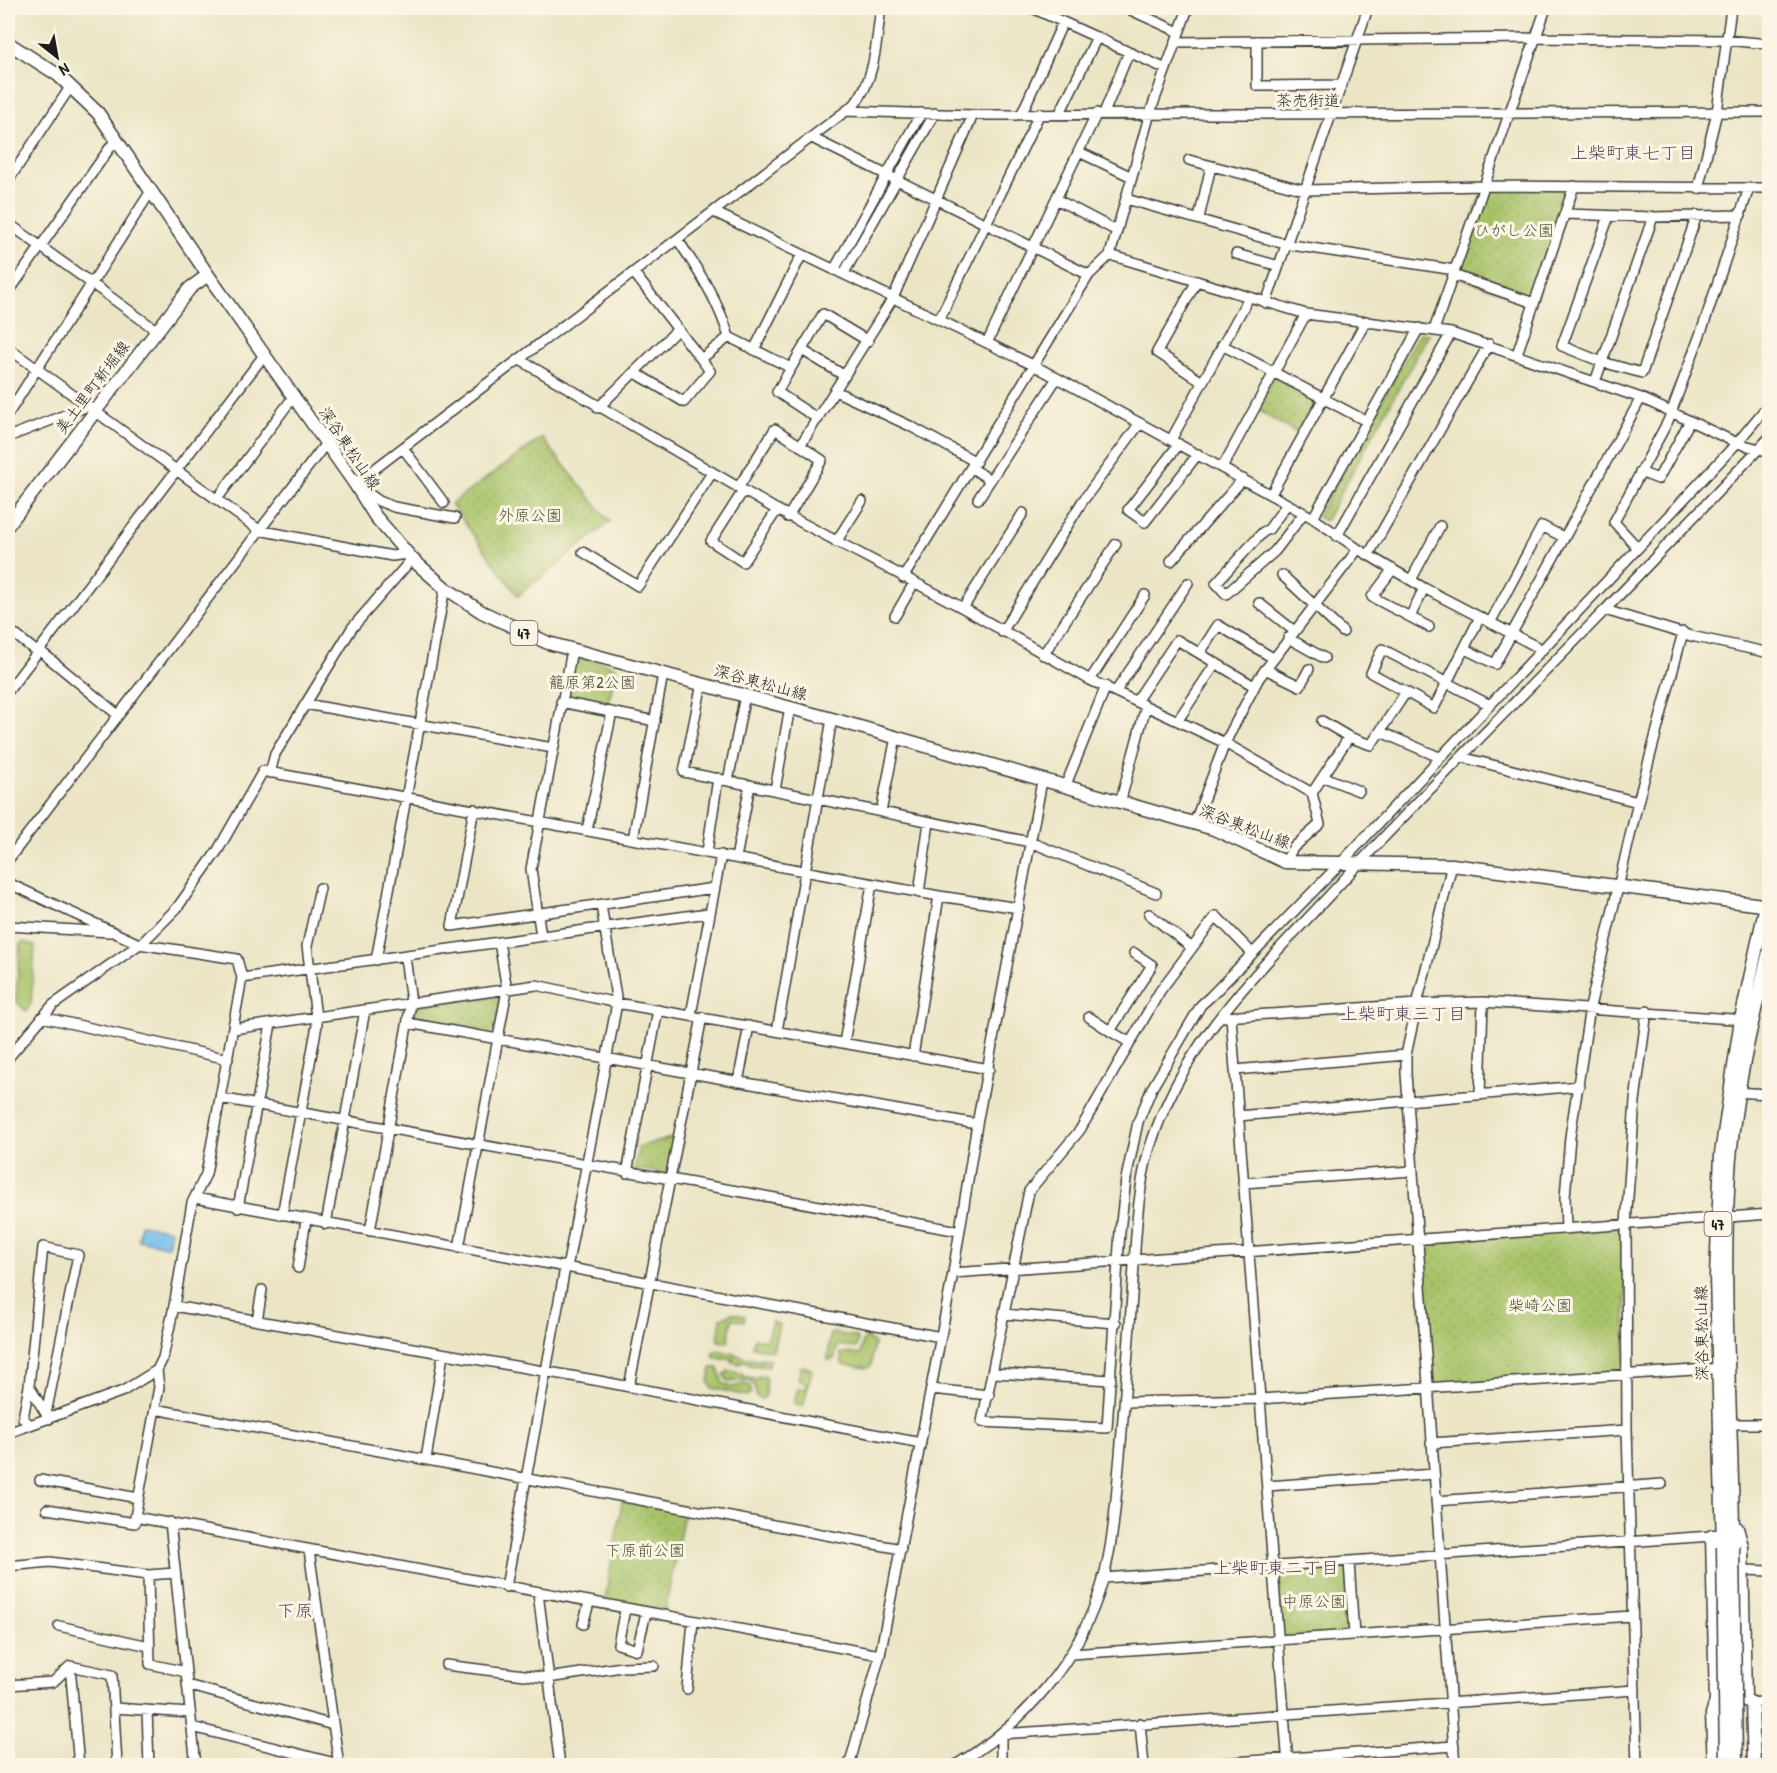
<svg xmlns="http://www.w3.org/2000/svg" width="1777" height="1773" viewBox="0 0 1777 1773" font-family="'Patrick Hand','Klee One',sans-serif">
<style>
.grass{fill:#a7c268;stroke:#626f42;stroke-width:1.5}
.park{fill:url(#park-dots);stroke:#626f42;stroke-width:1.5}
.water{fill:#6fbde9;stroke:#466c82;stroke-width:1.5}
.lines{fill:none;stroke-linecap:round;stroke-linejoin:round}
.minor-casing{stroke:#3b3a36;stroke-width:12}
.major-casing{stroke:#3b3a36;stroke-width:15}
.minor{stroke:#fff;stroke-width:9}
.major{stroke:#fff;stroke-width:12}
.major-bridge-casing{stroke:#3b3a36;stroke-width:15;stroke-linecap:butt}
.major-bridge{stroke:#fff;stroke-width:12}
.labels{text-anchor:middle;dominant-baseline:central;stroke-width:6;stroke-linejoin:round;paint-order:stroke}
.shield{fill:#fcf5e5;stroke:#5f5d58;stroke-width:1.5}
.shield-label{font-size:15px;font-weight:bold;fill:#1c1c1c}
.street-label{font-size:16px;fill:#1c1c1c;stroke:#fcf5e5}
.park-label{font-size:16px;fill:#4d5637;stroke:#fcf5e5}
.neighbourhood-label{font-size:18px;fill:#58465d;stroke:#fcf5e5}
</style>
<defs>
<pattern id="park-dots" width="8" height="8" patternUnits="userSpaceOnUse" patternTransform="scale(1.5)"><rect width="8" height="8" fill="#a7c268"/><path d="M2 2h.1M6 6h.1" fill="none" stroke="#8fa65a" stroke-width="1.8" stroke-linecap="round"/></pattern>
</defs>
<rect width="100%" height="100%" fill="#fcf5e5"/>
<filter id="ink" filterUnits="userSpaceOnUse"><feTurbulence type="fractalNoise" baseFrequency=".0167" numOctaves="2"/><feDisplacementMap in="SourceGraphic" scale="12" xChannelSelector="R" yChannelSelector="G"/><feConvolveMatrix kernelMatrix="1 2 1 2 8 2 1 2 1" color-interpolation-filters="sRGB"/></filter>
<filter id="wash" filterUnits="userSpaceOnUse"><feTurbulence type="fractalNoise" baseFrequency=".008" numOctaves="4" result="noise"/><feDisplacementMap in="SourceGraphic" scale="24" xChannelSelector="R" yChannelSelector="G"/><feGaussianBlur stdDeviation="1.35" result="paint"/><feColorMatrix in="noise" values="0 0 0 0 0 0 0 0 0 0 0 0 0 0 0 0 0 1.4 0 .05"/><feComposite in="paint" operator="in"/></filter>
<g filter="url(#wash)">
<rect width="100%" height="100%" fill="#ebe5c6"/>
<path class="grass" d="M24,942L35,946L31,1004L26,1011L16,1001L20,944Z
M732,1313L745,1316L744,1321L732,1319L728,1342L718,1341L721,1318Z
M772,1321L779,1325L773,1351L752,1347L754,1338L766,1340Z
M834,1333L856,1337L858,1341L856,1348L838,1345L834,1359L828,1360L830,1334Z
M867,1338L874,1343L871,1366L867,1368L842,1364L841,1353L860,1354L863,1341Z
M718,1350L760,1361L761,1358L769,1359V1367L749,1365V1362L740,1361V1364L732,1362L733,1359H716L713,1354Z
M804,1366L812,1370L803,1407L794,1403L798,1388L806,1389L807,1384L798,1380L801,1367Z
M711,1368H718L723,1384L731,1387L745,1384L750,1386L751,1393L747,1396L712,1388L709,1383Z
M728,1371L742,1373V1376L757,1380L758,1376L766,1377L765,1397L762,1399L756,1397L755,1386L748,1380L728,1382L724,1375Z"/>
<path class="park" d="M1484,186H1574L1534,303L1453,275Z
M1419,333L1429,334L1325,521L1317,517Z
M1276,378L1315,399V406L1298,434L1256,409L1273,379Z
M542,438L610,522L518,596L451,504Z
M576,654L616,667L608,707L566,698Z
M501,995L495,1033L412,1020L415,1006Z
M677,1137L671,1174L634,1169L639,1146Z
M1626,1224V1373L1427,1388L1417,1240Z
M623,1496L685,1508L664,1616L604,1605Z
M1347,1565L1351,1633L1280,1638L1277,1569Z"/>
<path class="water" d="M141,1224L171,1230L168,1246L138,1240Z"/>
</g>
<g filter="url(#ink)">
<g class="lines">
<defs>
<path id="minor" d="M1032,8L1063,22
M1126,8L1179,32
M1257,41V86L1342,85
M1176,42L1535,38L1725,40L1770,44
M8,56L14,47
M846,111L973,115L1770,112
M1022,113L1063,22L1166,69
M1060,113L1097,37
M1104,113L1129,52
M812,138L1089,275
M1079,152L1132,177
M1189,160L1305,190L1484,186L1770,188
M8,181L71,86
M1698,189L1717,112L1731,8
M1056,199L1117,231
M1126,199L1285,244L1455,270
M714,212L1035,366L1313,518L1358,549L1424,588L1541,649
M1565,214L1653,217L1741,215
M1609,216L1562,346L1602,362L1642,373L1697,215
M1199,218L1211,166
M8,223L156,330
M678,240C699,272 718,300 729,337L791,368L777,392L818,419
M1236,254L1279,266
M1110,255L1306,314L1451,333L1641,398L1737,443L1770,452
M834,270L921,113
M634,273L701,359L729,337
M844,273L935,113
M1453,275L1534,303
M1197,281L1157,352L1202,382
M8,293L116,139
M1266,303L1368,8
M939,320L1040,113
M1434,330L1546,8
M987,343L1097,113
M1222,345L1366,421
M8,348L259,530L392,556L407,554
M754,350L802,254
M802,350L845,376
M1517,354L1574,186
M520,360L772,507L963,608L1090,680L1225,743L1312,793
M791,368L823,314L868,341
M634,372L684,402L710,371L701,359
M1595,382L1653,217
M835,391L910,426L976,462
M598,408L678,329
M8,414L151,191
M8,437L88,406
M1171,440L1249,297
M1179,444L1128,510L1145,522L1198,454
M800,446L893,298L973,115
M403,448L444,503
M972,468L990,480
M1222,468L1306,314
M1640,472L1658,479L1690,421
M738,488L775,429L822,460L788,517
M743,491L711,541L743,562L777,510
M1271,494L1366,321
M217,499L294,396
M978,499L1057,378
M1287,504L1269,529L1263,532L1216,583L1226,594L1275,551L1304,513
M455,518L394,507L379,501L355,484L855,104C876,77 876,41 881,8
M1313,518L1419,328
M1337,536L1451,333
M836,542L862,501
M1638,548L1614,522L1668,421L1704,324L1749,188
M583,552L638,586L712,473
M1369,554L1489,344
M1171,561L1243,479
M1393,569L1372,597L1429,627
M1282,575L1343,632
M903,578L1089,275L1110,255L1150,113L1188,8
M1411,580L1440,526
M1259,603L1293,630
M963,608L1023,513
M1605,610L1770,437
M895,616L914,583
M1410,617L1424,588
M1491,621L1542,526L1563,537
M8,629L37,652
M1002,632L1082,502L1140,423
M1288,638L1324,658
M1465,649L1495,664L1641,398
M39,650L118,715
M1200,653L1218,625L1273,658
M1043,655L1116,544
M1265,669L1300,686L1309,669
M1090,680L1145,595
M702,683L684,772L1030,842L1156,893
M8,691L265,354
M1116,691L1188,583
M1406,692L1434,708L1480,617
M1137,700L1177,640L1254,686
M561,702L655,721
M305,704L553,748
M1178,720L1216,663
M1322,721L1349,737L1371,745L1406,692L1371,673L1382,649L1488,704
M1381,732L1439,757
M1461,757L1638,802
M270,773L275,754L352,628L412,559
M1324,777L1359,791
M728,781L745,695
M1065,787L1106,686
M775,790L790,707
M1120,803L1146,706
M474,809L452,926L714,888
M881,812L896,737
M1194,824L1225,743L1259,678L1358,549
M587,830L612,712
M633,839L663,674
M707,852L718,778
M736,858L750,785
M8,860L327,442
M1285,862L1293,848L1320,824L1312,793L1349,737
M1452,865L1417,1004L1406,1055V1073L1455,1766
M8,883L139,944L237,959L242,978L206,1174L192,1203L174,1306L163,1358L157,1370L123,1391L8,1433
M919,893L929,822
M1766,905L1770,892
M1149,914L1192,948
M8,926L110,932
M541,936L531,869L572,650
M1252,953L1216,916L1160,991L1080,1130L1029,1191L982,1422L1107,1428L1120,1231L1126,1179L1138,1122L1152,1088L1201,1005L1211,996L1340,864L1737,443L1770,403
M376,960L445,588
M242,978L708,913
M691,1015L721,855
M42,1017L228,1059
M1089,1017L1110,1031L1152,965L1134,953
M1225,1017L1417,1004L1483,1002L1747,1020
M1231,1017L1288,1766
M408,1023L977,1124
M233,1029L536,985L617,1003L989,1069
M777,1031L832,719
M1110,1031L1129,1042
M844,1043L872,884
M913,1056L939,896
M8,1058L53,1005L144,941L177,908L218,850L263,771L939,896L1019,908
M1235,1070L1406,1055
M738,1082L749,1026
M1733,1092L1770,1094
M1480,1095L1483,1002
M220,1098L959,1231
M1238,1116L1579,1086
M627,1173L658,1010
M1243,1183L1412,1171
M195,1198L941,1337
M238,1208L271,1024
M282,1215L317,1025L307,946L320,888
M326,1224L365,1010
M1566,1229L1565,1197L1570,1137L1590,1007L1638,802L1683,632
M370,1231L411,1003L405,956
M459,1248L507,990L499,942
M298,1268L306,1220
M567,1268L617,1003L601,905
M953,1273L1770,1214
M174,1306L594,1380L921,1443
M1004,1314L1116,1323
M257,1321L262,1290
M157,1370L159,1387L135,1517L880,1655
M994,1373L1111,1380
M29,1386L23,1418L30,1425
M629,1387L702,1017
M931,1389L989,1395
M1125,1402L1260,1399L1724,1368
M155,1409L901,1549
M46,1414L78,1255L43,1247L29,1386L49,1419
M1725,1424H1770
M1431,1443L1627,1430
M426,1459L443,1355
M40,1480L138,1498
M1267,1486L1434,1474
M1436,1501L1662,1484
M47,1509L135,1523V1517
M170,1522L196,1766
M309,1550L339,1766
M1349,1562L1354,1635
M8,1566L50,1562L148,1575L175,1573
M1743,1570L1770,1571
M148,1575L150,1664L186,1672
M1103,1578L1712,1536
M506,1587L565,1268
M538,1593L560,1766
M625,1609L618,1644L637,1650L646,1613
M583,1624L589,1603
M59,1626L149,1646
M1071,1654L1632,1616
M446,1665L548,1678L622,1667L654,1666
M70,1666L79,1766
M8,1685L53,1682L70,1666L112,1675L117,1766
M187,1685L333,1725
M687,1689L693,1621
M1752,1703L1770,1701
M114,1708L190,1713
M147,1710L149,1766
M1140,1723L1144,1766
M192,1727L339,1764
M1001,1734L1635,1690
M1001,1734V1766
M849,1766L880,1655L953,1273L977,1124L1042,781
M954,1766C1024,1725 1081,1659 1103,1580C1114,1540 1116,1496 1120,1455C1125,1397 1129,1339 1133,1281C1136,1238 1137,1192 1149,1150C1184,1037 1261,970 1338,886C1425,792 1516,702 1605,610L1691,636L1770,653
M1182,1766L1454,1746
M1637,1766L1627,1430L1626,1224L1635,1101L1647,1011"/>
<path id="major" d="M8,43L58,75L98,113L208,275L355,484L375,516L412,559L445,588L482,612L548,643L832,719L1214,829L1285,862L1452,865L1770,906
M8,525L190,288L208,275
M1737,1528L1742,1546L1745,1700L1752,1703L1754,1766
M1733,1546C1733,1428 1722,1309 1728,1191C1731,1108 1750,1028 1770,948
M1723,1547L1716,1276L1721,1154L1741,1019L1766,905
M1714,1766L1712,1714L1716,1701L1712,1536H1722"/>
</defs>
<use href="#minor" class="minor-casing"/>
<use href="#major" class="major-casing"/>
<use href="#minor" class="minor"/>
<use href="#major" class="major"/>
<defs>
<path id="major-bridge" d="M1733,1546L1736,1766
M1723,1547L1726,1766"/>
</defs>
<use href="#major-bridge" class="major-bridge-casing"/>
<use href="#major-bridge" class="major-bridge"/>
</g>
</g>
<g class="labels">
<g class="shield">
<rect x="510.5" y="621" width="27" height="24" rx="4.5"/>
<rect x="1704.5" y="1212" width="27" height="24" rx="4.5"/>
</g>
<g class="shield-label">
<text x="524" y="633">47</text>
<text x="1718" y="1224">47</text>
</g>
<g class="street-label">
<text x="1308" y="100">茶売街道</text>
<text transform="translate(92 387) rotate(-53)">美土里町新堀線</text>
<text transform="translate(350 448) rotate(56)">深谷東松山線</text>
<text transform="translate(761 682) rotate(15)">深谷東松山線</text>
<text transform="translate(1245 826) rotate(21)">深谷東松山線</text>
<text transform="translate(1701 1333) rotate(-91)">深谷東松山線</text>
</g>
<g class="park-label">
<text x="1514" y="230">ひがし公園</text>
<text x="530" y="515">外原公園</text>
<text x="592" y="682">籠原第2公園</text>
<text x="1540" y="1305">柴崎公園</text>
<text x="645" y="1550">下原前公園</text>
<text x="1314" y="1601">中原公園</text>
</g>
<g class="neighbourhood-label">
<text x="1633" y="152">上柴町東七丁目</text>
<text x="1403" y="1013">上柴町東三丁目</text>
<text x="1276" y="1567">上柴町東二丁目</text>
<text x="295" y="1610">下原</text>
</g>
</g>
<rect width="1777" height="1773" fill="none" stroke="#fcf5e5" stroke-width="30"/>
<g transform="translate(57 57) rotate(149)" stroke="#fcf5e5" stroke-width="4.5" paint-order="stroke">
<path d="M0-4.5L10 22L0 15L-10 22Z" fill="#1c1c1c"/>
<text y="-9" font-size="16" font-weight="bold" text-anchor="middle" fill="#1c1c1c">N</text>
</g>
</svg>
